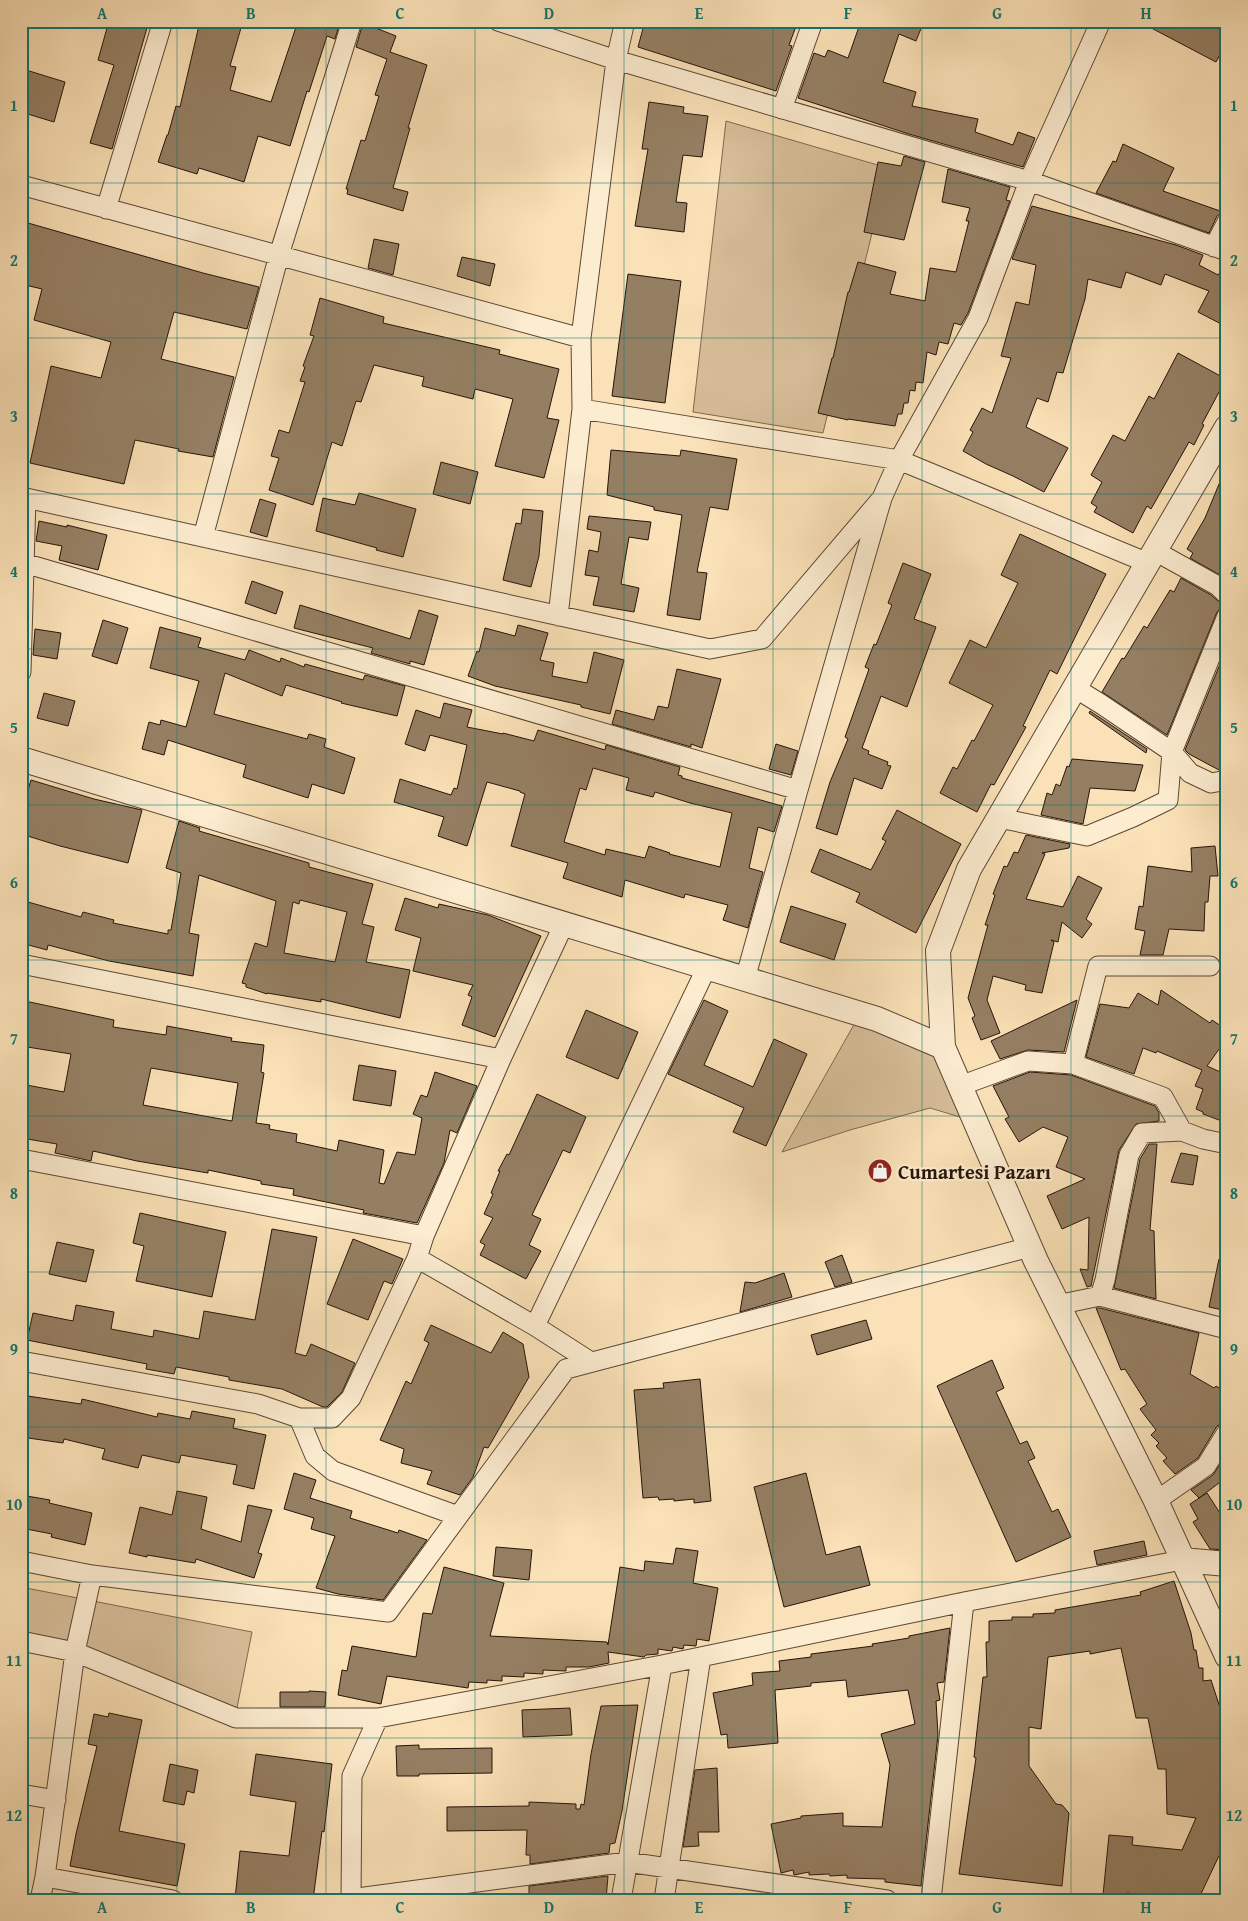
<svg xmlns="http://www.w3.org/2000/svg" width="1248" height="1921" viewBox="0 0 1248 1921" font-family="'Gentium Book Plus',serif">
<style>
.park{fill:#d7be99;stroke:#7e6951}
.building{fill:#957f63;stroke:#261409;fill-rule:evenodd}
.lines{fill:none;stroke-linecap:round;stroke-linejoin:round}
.minor-casing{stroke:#5b4734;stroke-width:21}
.tertiary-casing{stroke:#5b4734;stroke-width:26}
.minor{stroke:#fcecd0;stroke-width:19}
.tertiary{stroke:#fcecd0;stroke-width:24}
.grid{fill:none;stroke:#0f766e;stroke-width:1;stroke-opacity:0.55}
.labels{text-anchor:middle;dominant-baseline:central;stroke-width:4.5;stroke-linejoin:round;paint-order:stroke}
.poi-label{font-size:20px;font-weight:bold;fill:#261409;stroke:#fcecd0;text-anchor:start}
.neatline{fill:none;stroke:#0f766e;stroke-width:2}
.grid-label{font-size:16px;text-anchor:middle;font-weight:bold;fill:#0f766e}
</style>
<rect width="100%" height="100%" fill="#fbe1b7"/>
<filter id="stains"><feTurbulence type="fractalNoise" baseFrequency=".004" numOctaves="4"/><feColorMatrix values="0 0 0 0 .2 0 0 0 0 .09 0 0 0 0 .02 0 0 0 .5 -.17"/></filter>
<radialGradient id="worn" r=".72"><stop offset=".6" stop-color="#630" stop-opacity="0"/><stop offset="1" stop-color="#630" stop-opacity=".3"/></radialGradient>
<path class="park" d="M726,121L888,168L823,433L693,412Z
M856,1021L941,1051L967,1110L960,1117L930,1108L850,1130L782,1152Z
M21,1587L252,1632L237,1708L86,1647L21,1634Z"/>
<path class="building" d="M109,21H149L112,149L90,143L114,65L98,60Z
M200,21H243L230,66L236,67L230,90L271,102L297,24L293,23V21H340L335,39L327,36L309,92L307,91L290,146L258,136L244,182L199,168L197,174L158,162L167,135H168L176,106L180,107Z
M645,21H798L789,45L792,46L776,91L638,47Z
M861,21H924L916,41L899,34L883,82L916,92L912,106L978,119L975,132L1013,145L1018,132L1035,138L1023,167L909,134L798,98L814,53L825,57L828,50L848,58Z
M1138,21H1227V42L1216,62Z
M363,23L396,36L390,52L427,65L408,128H410L393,188L408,192L403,211L347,194L348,189H346L361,140L365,141L379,96L375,95L387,59L356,47Z
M26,70L65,82L54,122L21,112V85Z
M649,102L684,107L683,113L708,116L702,157L683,155L676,202L687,203L684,232L635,226L648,149H642Z
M1123,144L1174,168L1163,191L1223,212L1217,216L1209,233L1096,193L1113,161L1116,162Z
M904,156L925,162L904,240L864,232L878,162L901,166Z
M948,169L1010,187L1006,200L1010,201L968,313L961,325L954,323L948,344L939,342L936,355L927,352L923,383L916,382L915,391L910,390L908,403H904L902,414H898L895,426L848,419V420L818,413L832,358H833L848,292H849L858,262L896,272L890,294L925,301L930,268L956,272L969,221H966L970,208L942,202Z
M1032,206L1176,245L1203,255L1199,265L1218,275L1227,262V327L1198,312L1209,291L1165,274L1161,285L1126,272L1121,288L1088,279L1085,299L1063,373L1057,372L1048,402L1037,398L1026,427L1068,448L1044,492L1013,476L986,464L963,451L973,432L970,430L982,408L992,413L1011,358L1001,356L1016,302L1029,305L1036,265L1012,259Z
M21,221L203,273L259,287L247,329L174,312L161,359L234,377L213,457L178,451L179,449L135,440L124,484L30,463L51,366L101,378L111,342L34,320L42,289L21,284Z
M374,239L399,244L393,275L368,268Z
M462,257L495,264L490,286L457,276Z
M628,274L681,281L665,403L612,396Z
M320,298L384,317L383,323L500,350L499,354L559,369L547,418L559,420L544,478L495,466L513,399L475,389L473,399L422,386L424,377L374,365L361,402L356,401L342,446L332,442L313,505L269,490L279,458L271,456L279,430L289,433L305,382L300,381L305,367L303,366L314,336L310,335Z
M1178,353L1226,379L1202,424L1204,425L1194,445L1189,442L1151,509L1147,506L1133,533L1094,512L1097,507L1091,503L1102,482L1091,475L1113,435L1125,441L1149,396L1154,399Z
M611,450L680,456L681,450L737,459L728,510L710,507L697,572L707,573L700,620L667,615L682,515L654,510V507L607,495Z
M441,462L478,472L470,504L433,494Z
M1227,465V579L1190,558L1193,553L1187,549L1205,518Z
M359,493L416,509L403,557L376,550L377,548L316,531L323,498L355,505Z
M260,499L276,504L267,537L250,532Z
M523,509L543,511L539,556L531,587L503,580L516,523L521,524Z
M589,516L651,522L648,540L629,537L621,584L639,588L634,612L593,605L599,577L585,575L589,550L598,552L601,532L587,529Z
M39,521L67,527V525L107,535L98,570L59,560L62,546L36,541Z
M1020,534L1106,574L1057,674L1050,670L1023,726L1026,727L994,785L991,784L977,812L940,793L953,767L957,769L972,740L974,741L993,705L949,683L970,640L986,648L1018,583L1001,575Z
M903,563L931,574L914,619L936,627L907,707L881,696L862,748L869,751L868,754L888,762L887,765L891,766L882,789L854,778L837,835L816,828L830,782L848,739L845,737L869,669L865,667L874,644L876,645L892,605L888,603Z
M1181,578L1211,595L1224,606L1217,612L1167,735L1102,692L1122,658L1124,659L1144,626L1147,628L1170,590L1174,592Z
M252,581L283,592L276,614L245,603Z
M300,605L410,639L419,610L438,616L424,665L410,661V664L371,653L373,648L294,628Z
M103,620L128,628L117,664L92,656Z
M518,625L548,633L540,660L554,663L552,676L587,683L594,652L624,660L610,714L581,707V705L495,686L468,676L477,651L479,652L485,628L515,636Z
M160,627L201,638L198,647L245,660L249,650L280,662L281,658L304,667L305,664L363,680L365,675L405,686L397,716L341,703L342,702L286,685L282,696L225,673L214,714L307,739L309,734L326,739L324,747L355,758L344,794L312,784L308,798L243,777L246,765L168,740L164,755L142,749L149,722L160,725L161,720L186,727L199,681L150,668Z
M35,629L61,633L57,659L33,655Z
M1227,647V769L1222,768L1219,770L1189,754L1185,750Z
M677,669L721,679L702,748L691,744V747L612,724L616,710L654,720L658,706L668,708Z
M44,693L75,701L68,726L37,718Z
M444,703L472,710L467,727L503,734V733L534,741L538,730L605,750L606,745L680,767L678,775L682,776V778L782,806L774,832L758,827L749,868L763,872L748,928L723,920L728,905L685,894L684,898L625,880L622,897L563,878L568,863L511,846L525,794L520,792V791L487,782L467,846L438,836L444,817L394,802L400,779L451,795L454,788L457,789L467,745L430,735L425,751L405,744L416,710L440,718ZM593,768L629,778L626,790L653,797L655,792L690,803L732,813L720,867L669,854L670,853L649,846L645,858L606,849L605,855L564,842L580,788L586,790Z
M1090,711L1147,749L1146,753L1089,713Z
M776,744L798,751L791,775L769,769Z
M1072,759L1143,765L1135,791L1090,788L1083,824L1041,815L1047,793L1052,795L1056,784L1060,786L1067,766L1069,767Z
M31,780L94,799L142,810L128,863L60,846L21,834V812Z
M897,810L961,844L916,933L856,902L860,893L811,872L820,849L871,870L886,841L882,839Z
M179,821L200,828L199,831L309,863V867L373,884L362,924L374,927L366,962L410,970L400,1018L321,999V1002L267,993V994L246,987V984L242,983L255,943L267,947L276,901L199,875L189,933L199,935L193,976L109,961L48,945L47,950L21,943V900L81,917L83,912L114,920L113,923L168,934V930H171L181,873L166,868ZM300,900L347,912L335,962L284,953L293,902L299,904Z
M1026,835L1070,844L1069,848L1042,853L1045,854L1026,899L1063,907L1078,876L1102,888L1086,919L1092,924L1082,938L1062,922L1058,942L1051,940L1054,942L1042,993L1025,990L1026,985L993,976L987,1000L1000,1033L981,1040L972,1018L975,1016L968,998L986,932L988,925H985L995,895L993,894L1004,866L1007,867L1014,852L1018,853Z
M1215,846L1218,876H1210L1208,902H1205L1204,931L1169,929L1163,955H1140L1145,931L1135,929L1139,906L1143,907L1148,866L1192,872L1191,848Z
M405,898L438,908L439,904L488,915L541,936L495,1037L462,1025L472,997L468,995L473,985L413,971L421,938L395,930Z
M791,906L846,924L834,960L780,942Z
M1161,990L1210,1023L1212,1020L1227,1030V1038L1207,1066L1227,1075V1123L1203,1114V1112L1196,1109L1203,1089L1195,1086L1202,1070L1157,1051L1156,1053L1143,1048L1134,1074L1086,1057L1100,1004L1129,1008L1138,993L1158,1005Z
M704,1000L728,1011L704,1065L753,1087L774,1039L807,1054L766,1146L733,1132L744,1108L668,1074Z
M1077,1000L1064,1052L1028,1050L1000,1059L991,1041Z
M25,1001L114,1020L113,1027L166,1035L167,1026L232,1038L231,1041L264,1045L261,1072L264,1073L256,1123L270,1125L269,1129L297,1134L296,1142L337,1151L339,1140L384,1150L379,1183L384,1184L397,1152L415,1155L422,1118L413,1114L421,1095L427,1097L435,1072L477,1086L457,1133L450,1130L444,1163L417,1223L363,1213L364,1210L293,1195L294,1189L261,1184V1181L208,1170V1173L137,1161L93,1151L91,1161L55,1153L57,1144L21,1138V1084L64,1092L71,1054L21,1046V1024ZM151,1068L238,1083L232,1121L143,1105Z
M586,1010L638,1032L618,1079L566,1057Z
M359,1065L396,1071L391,1106L353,1100Z
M1030,1072L1071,1075L1155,1106L1159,1113V1121L1136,1124L1119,1150L1091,1286L1087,1287L1080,1269L1088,1270L1089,1217L1062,1229L1047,1196L1085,1179L1056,1167L1068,1137L1043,1127L1019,1142L1005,1119L1009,1117L993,1086Z
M537,1094L586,1117L570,1153L563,1150L532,1215L541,1219L529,1245L541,1251L526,1279L480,1255L485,1245L480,1242L493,1218L484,1214L493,1194L491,1193L500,1171H498L507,1154L509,1155Z
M1149,1144H1157L1150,1230L1154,1231L1156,1299L1114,1288L1140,1159Z
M1181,1153L1198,1156L1193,1185L1171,1182Z
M140,1213L226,1232L212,1297L136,1281L144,1246L133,1243Z
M272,1229L317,1237L295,1353L306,1356L311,1344L355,1363L342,1392L327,1407H323L282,1389L229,1380V1377L176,1367L174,1374L146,1369L147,1364L27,1340L33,1313L73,1321L76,1305L114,1312L111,1329L153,1337L154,1330L199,1339L204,1311L255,1320Z
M353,1239L403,1259L392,1284L384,1281L368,1320L327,1304Z
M57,1242L94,1250L86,1282L49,1274Z
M842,1255L852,1282L835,1287L825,1262Z
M1219,1259L1227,1260V1311L1209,1307Z
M784,1273L792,1297L740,1312L745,1282L755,1283Z
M1096,1308H1100L1199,1333L1190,1374L1214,1388L1216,1386L1227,1393V1421L1217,1426L1198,1458L1175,1474L1163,1461L1167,1458L1156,1446L1159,1443L1151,1435L1156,1430L1140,1409L1147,1404L1125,1369L1121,1370Z
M866,1320L872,1339L817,1355L811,1335Z
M431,1325L491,1353L503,1332L523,1344L529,1377L488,1448L484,1447L473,1477L460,1495L427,1484L432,1471L401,1463L404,1449L380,1440L406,1381L411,1384L429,1343L424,1340Z
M992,1360L1004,1388L996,1392L1020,1444L1027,1441L1035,1458L1028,1461L1052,1512L1058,1509L1071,1537L1016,1562L937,1386Z
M700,1379L711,1501L694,1503V1499L674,1501V1499L659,1500L658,1497L643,1498L634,1390L664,1388L663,1383Z
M21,1395L81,1404L82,1399L157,1417L158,1413L190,1419L192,1411L235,1419L233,1428L266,1435L254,1489L233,1484L237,1465L181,1455L179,1463L142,1455L138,1468L102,1459L105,1449L64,1439L63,1443L21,1437Z
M1227,1454V1477L1199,1498L1191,1490L1213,1475Z
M294,1473L316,1480L310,1498L352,1511L350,1518L398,1533L399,1530L427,1540L383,1600L338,1594L316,1588L335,1536L311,1529L314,1518L284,1509Z
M806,1473L826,1555L860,1546L870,1585L784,1607L754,1487Z
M177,1491L207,1497L201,1529L241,1542L248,1505L272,1510L258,1553L262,1554L254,1578L196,1559L195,1563L147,1555V1557L129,1553L140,1507L172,1515Z
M1207,1493L1227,1524V1550L1210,1549L1193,1522L1198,1519L1190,1504Z
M21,1495L50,1500L49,1503L92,1513L85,1545L51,1537L52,1534L21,1528Z
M1144,1541L1147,1555L1097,1565L1094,1551Z
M496,1547L532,1550L529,1580L493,1576Z
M676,1548L698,1551L693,1583L718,1588L709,1641L697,1639L696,1646L684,1645L683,1649L673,1647L672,1651L658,1649V1654L646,1655L644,1657L608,1652L609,1663L589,1667H566V1671L543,1670V1674L524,1673V1677L502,1676V1681L487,1680V1683L469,1682L468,1688L387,1676L381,1704L338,1695L342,1670L347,1671L352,1646L416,1657L423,1613L432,1614L444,1567L504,1583L490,1636L607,1642L608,1645L620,1567L644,1571L645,1561L673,1564Z
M1174,1581L1191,1633L1194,1650H1196L1199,1668H1203V1681L1211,1680L1224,1720H1227V1839L1198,1900H1177L1127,1893V1897L1103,1895L1109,1835L1133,1837L1132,1845L1182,1850L1196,1818L1167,1814L1166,1769H1158L1148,1718H1136L1121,1648L1090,1654V1651L1048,1657L1041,1729L1029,1727V1766L1056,1804L1062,1805L1069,1813L1062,1886L959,1874L976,1758L974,1757L983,1677H987L986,1642H989V1621L1012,1620V1617H1033V1614L1055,1613V1610L1141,1595L1140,1592Z
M950,1628L944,1682L937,1683L940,1700L936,1701L938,1735L921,1886L885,1882V1879L847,1878V1875L830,1876L829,1874L809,1875V1872L794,1875L793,1870L781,1873L771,1824L801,1818V1816L843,1813V1826L882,1827L890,1765L881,1734L915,1724L908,1690L848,1697L846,1680L811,1683V1686L775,1690L778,1743L728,1748L727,1734L721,1735L713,1693L753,1685L752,1673L780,1671L779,1661L811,1657V1654L873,1646L872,1644L909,1638V1636Z
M309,1691L326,1692L325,1707H280V1692H309Z
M638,1705L622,1811L615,1843L610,1844L609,1853L530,1864V1855H526L527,1830L447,1831V1807L529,1806V1802L576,1804V1809H580L581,1804L584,1805L591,1754L601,1706Z
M570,1708L572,1735L523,1737L522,1710Z
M109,1713L142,1720L119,1831L185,1844L177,1886L70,1866L76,1834L97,1746L88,1744L94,1714L108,1717Z
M419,1745V1749L492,1748V1773L419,1774V1776H397L396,1746Z
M256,1754L332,1764L324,1832L322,1831L313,1900L235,1899L240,1851L289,1856L290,1847L296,1802L250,1795Z
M170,1764L198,1770L194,1793L187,1791L184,1805L163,1801Z
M717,1768L719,1832H698L699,1846L683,1847L695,1770Z
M608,1876L606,1900H529V1886Z"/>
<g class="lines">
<defs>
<path id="minor" d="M498,21L616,60L1029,181L1227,251
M782,109L813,21
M21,185L581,338
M106,209L163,21
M1214,247L1227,222
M582,409L899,460L1148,563
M203,537L279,255L352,21
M1155,551L1218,586L1227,595
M24,563L798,790
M558,616L582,409L581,338L616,60L625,21
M21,672L26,498L710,649L762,639L882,498
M1075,688L1101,704L1172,752L1190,773L1211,783L1227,780
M999,818L1087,836L1133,817L1168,800L1172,752L1227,616
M21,964L501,1059
M745,979L798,790L882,498L899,460L978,318L1029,181L1101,21
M1073,1064L1098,966H1210
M960,1086L1028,1061L1073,1064L1163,1097L1182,1131L1203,1139L1227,1144
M21,1159L424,1236
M417,1258L535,1326L591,1362
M1100,1296L1105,1280L1129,1155L1142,1133L1182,1131
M1057,1305L1100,1296L1227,1329
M535,1326L707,967
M21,1361L258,1404L299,1418H332L351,1398L417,1258L424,1236L501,1059L564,924
M299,1418L315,1456L333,1471L458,1516
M1156,1501L1206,1466L1227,1432
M21,1561L92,1575L388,1612L566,1369L1030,1247
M21,1641L75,1652L236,1718H378L662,1665L964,1602L1182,1560
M21,1794L56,1800
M45,1877L173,1900
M350,1899L627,1862L887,1900
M40,1900L45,1877L75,1652L92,1575
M351,1900L352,1776L378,1718
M621,1900L662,1665
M664,1900L701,1657
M931,1900L964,1602"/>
<path id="tertiary" d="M1227,427L969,869L938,951L943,1047L1036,1261L1156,1501L1227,1656
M21,759L877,1019L943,1047
M1182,1560L1227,1564"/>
</defs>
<use href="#minor" class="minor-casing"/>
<use href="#tertiary" class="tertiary-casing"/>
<use href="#minor" class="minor"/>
<use href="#tertiary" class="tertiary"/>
</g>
<path class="grid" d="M177,21V1900M326,21V1900M475,21V1900M624,21V1900M773,21V1900M922,21V1900M1071,21V1900M21,183H1227M21,338H1227M21,494H1227M21,649H1227M21,805H1227M21,960H1227M21,1116H1227M21,1272H1227M21,1427H1227M21,1582H1227M21,1738H1227"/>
<defs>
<symbol id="shop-disc" viewBox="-11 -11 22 22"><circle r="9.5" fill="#8f2418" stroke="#fcecd0"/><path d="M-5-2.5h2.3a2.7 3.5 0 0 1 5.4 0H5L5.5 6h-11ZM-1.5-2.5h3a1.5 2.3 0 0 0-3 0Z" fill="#fff"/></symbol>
</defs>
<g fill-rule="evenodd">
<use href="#shop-disc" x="866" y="1157" width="28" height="28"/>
</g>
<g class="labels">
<g class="poi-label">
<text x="898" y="1171">Cumartesi Pazarı</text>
</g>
</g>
<rect width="1248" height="1921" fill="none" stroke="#fbe1b7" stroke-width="55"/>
<rect x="28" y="28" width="1192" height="1866" class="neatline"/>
<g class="grid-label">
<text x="102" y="19">A</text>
<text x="251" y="19">B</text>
<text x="400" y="19">C</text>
<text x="549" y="19">D</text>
<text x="699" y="19">E</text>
<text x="848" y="19">F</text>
<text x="997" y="19">G</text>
<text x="1146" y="19">H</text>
<text x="14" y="111">1</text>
<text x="1234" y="111">1</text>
<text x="14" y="266">2</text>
<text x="1234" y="266">2</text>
<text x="14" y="422">3</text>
<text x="1234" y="422">3</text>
<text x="14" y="577">4</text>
<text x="1234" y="577">4</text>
<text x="14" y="733">5</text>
<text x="1234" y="733">5</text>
<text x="14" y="888">6</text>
<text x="1234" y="888">6</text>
<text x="14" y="1044">7</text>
<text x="1234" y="1044">7</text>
<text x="14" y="1199">8</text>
<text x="1234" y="1199">8</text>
<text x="14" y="1355">9</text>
<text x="1234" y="1355">9</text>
<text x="14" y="1510">10</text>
<text x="1234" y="1510">10</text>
<text x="14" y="1666">11</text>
<text x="1234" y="1666">11</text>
<text x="14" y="1821">12</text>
<text x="1234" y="1821">12</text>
<text x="102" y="1913">A</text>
<text x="251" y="1913">B</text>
<text x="400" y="1913">C</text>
<text x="549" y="1913">D</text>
<text x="699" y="1913">E</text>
<text x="848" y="1913">F</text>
<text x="997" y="1913">G</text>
<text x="1146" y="1913">H</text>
</g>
<rect width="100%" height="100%" filter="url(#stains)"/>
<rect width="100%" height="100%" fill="url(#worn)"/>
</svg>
